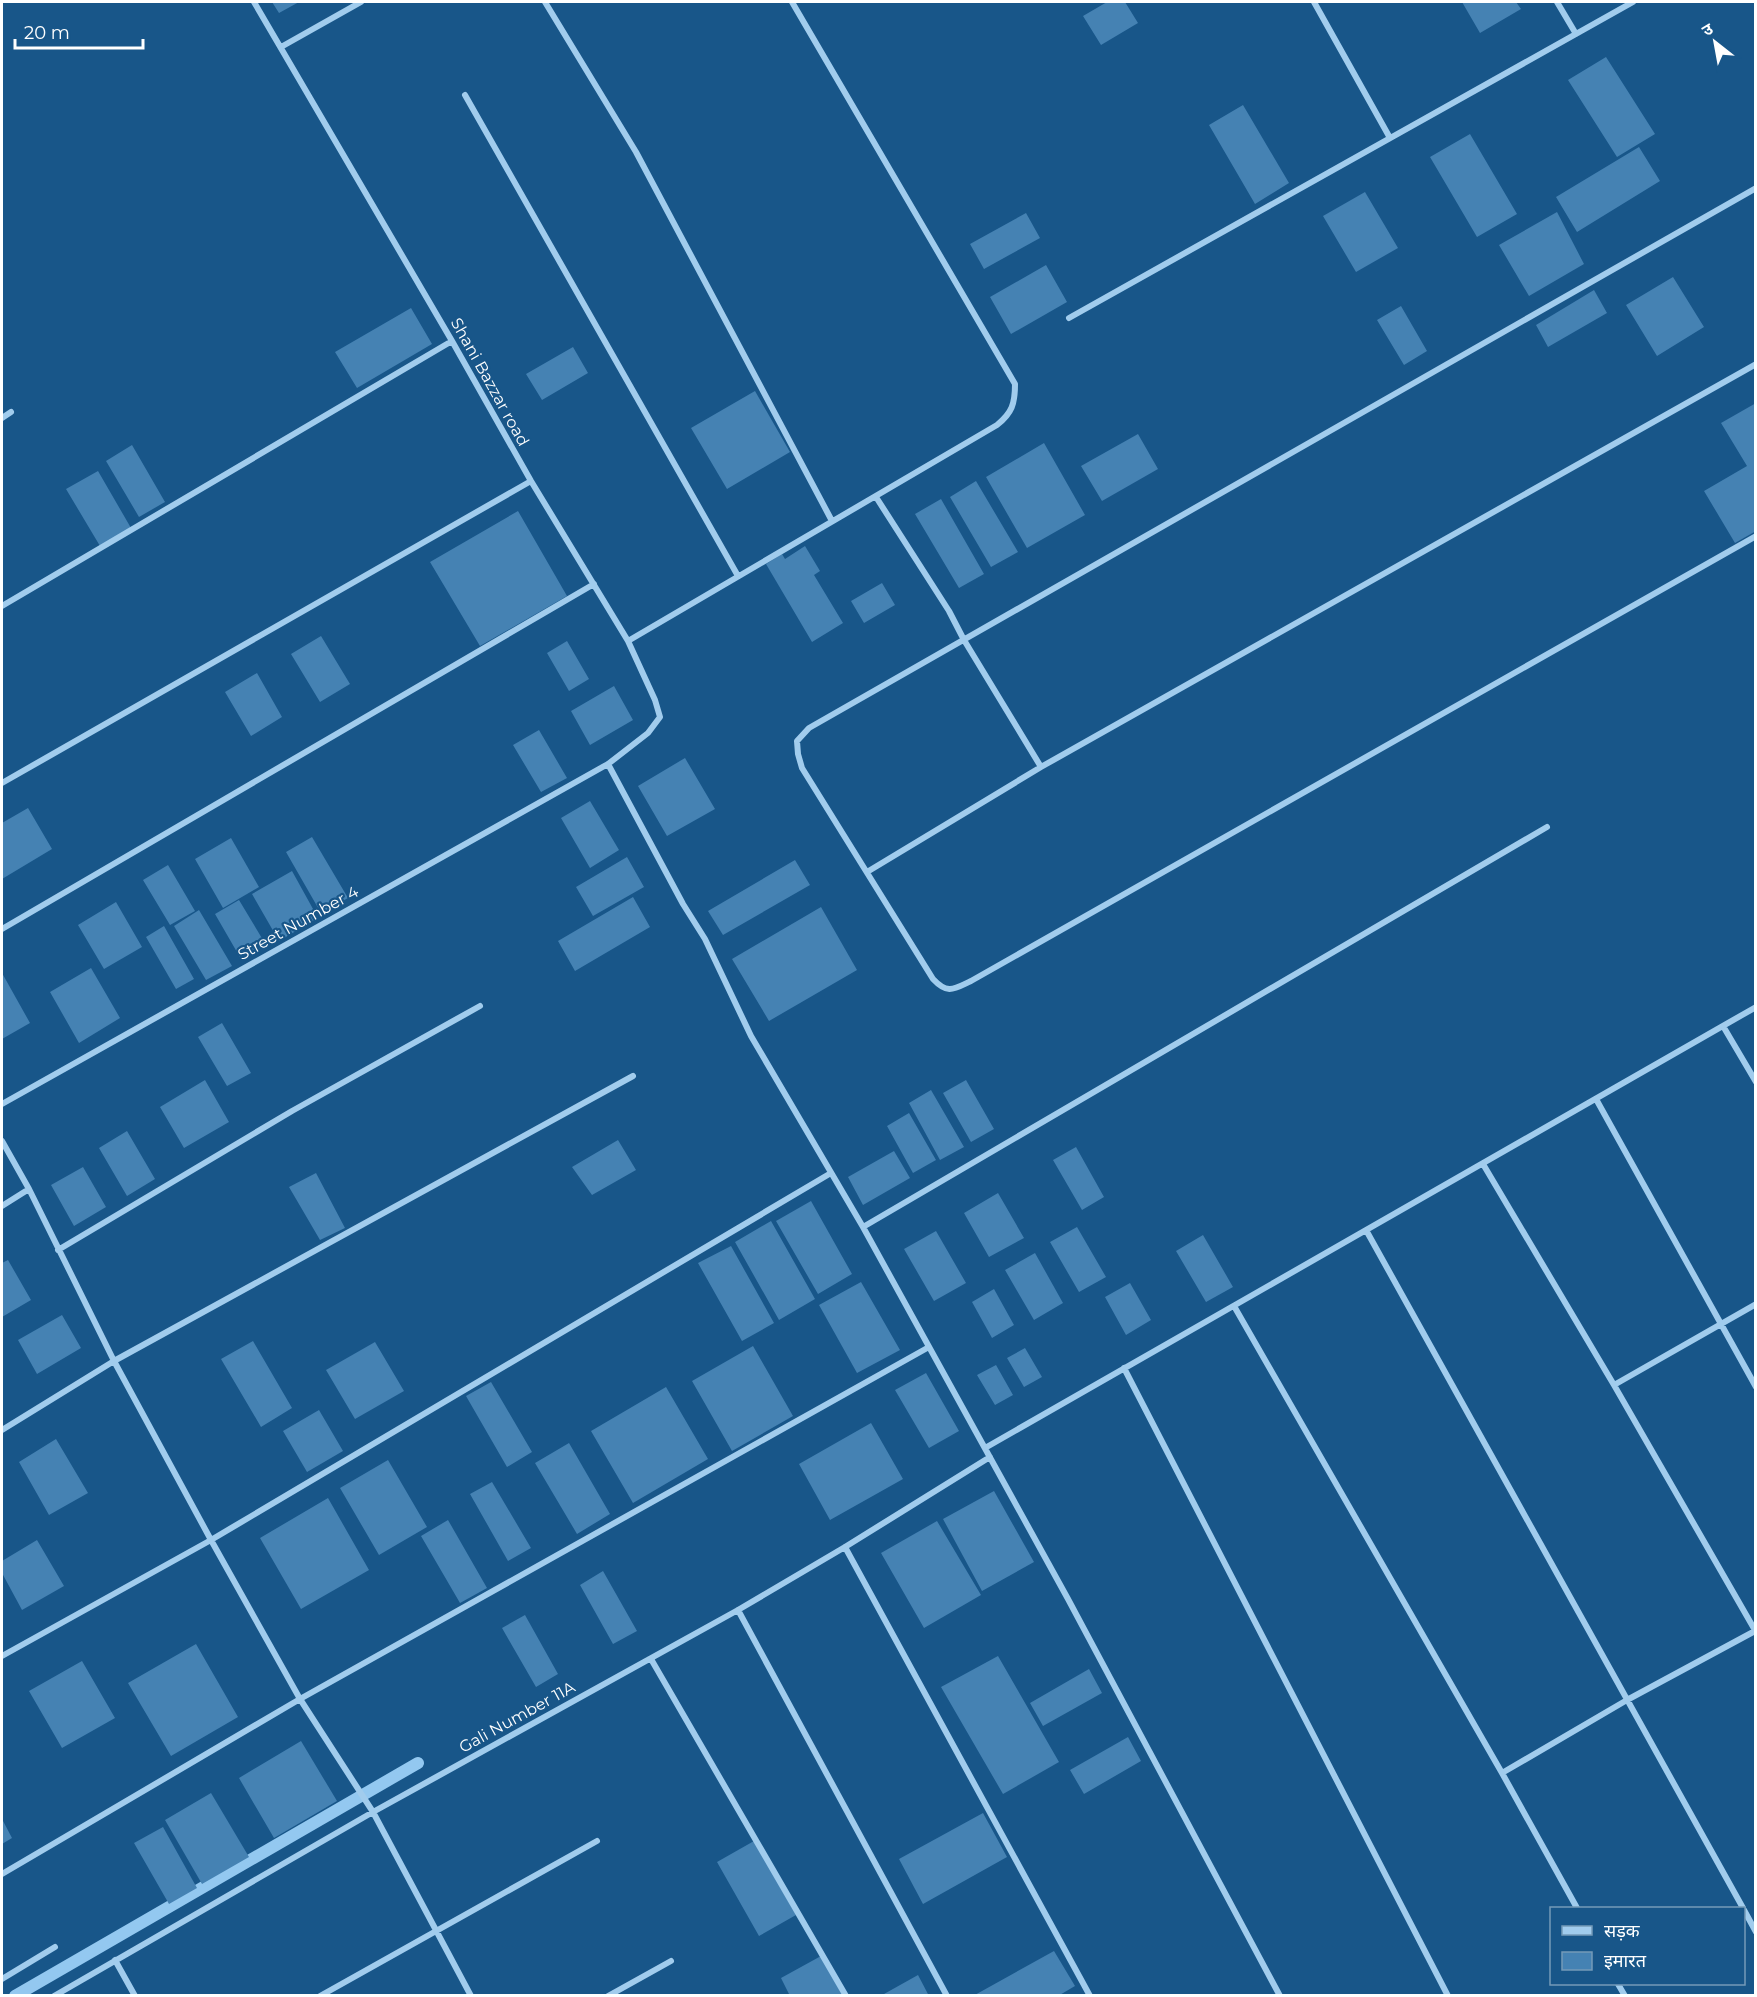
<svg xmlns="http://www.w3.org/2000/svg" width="1757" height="1997" viewBox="0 0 1757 1997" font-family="Montserrat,'Noto Sans Devanagari',sans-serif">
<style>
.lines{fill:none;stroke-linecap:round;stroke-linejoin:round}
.stream{stroke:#93c8f0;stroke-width:12}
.building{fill:#4582b3}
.street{stroke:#a1cced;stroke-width:6}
.labels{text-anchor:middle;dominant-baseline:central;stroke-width:4.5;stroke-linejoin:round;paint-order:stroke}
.street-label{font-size:16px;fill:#fff;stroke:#185689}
</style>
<rect width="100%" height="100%" fill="#185689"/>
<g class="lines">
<path class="stream" d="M15,1996L418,1763"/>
</g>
<path class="building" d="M272,2H299L279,13Z
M1107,2H1125L1138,23L1101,45L1083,16Z
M1462,2H1516L1521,9L1480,33Z
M1606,57L1655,134L1617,157L1568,80Z
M1243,105L1289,183L1255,204L1209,125Z
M1470,134L1517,214L1477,237L1430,157Z
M1639,147L1660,181L1577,232L1556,197Z
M1365,192L1398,248L1356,272L1323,216Z
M1557,212L1584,264L1529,296L1499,245Z
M1026,213L1040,238L984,269L970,244Z
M1046,265L1067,302L1011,334L990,297Z
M1673,277L1704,327L1657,356L1626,305Z
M1594,290L1607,313L1548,347L1536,325Z
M1401,306L1427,351L1404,365L1377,320Z
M411,308L432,344L357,388L335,352Z
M573,347L588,373L542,400L526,374Z
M755,391L790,452L727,489L691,428Z
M1756,403V531L1735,543L1704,491L1747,466L1721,423Z
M1138,434L1158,469L1102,501L1081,466Z
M1044,443L1085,515L1027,548L986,477Z
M132,445L165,502L139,517L106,461Z
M98,471L131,528L100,546L66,489Z
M976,481L1018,552L991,567L950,497Z
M941,499L984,574L959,588L915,514Z
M518,511L567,596L480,646L430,562Z
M805,546L820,571L814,575L843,623L812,642L766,564L782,554L785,559Z
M882,583L895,605L864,623L851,601Z
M321,636L350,684L320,702L291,654Z
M567,641L589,679L569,691L547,653Z
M257,673L282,717L251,736L225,692Z
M614,686L633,720L590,745L571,711Z
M539,730L567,778L541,792L513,745Z
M685,758L715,809L667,836L638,786Z
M590,801L619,850L590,868L561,818Z
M28,808L52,849L2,879V823Z
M312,837L348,898L321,913L286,852Z
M231,838L259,887L223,908L195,859Z
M627,857L644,887L593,916L576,887Z
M795,860L810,885L723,935L708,911Z
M168,865L195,911L170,925L143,880Z
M292,871L318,918L279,941L252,894Z
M633,897L650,927L575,971L558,941Z
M239,900L266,945L241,959L215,914Z
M116,902L142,947L104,969L78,925Z
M821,907L857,970L769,1021L732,959Z
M199,910L232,966L206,980L174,926Z
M164,926L194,979L176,989L146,937Z
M91,968L120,1018L79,1043L50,992Z
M2,973L30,1023L2,1039Z
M222,1023L251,1073L227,1086L198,1037Z
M205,1080L229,1122L184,1148L160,1107Z
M966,1080L994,1129L971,1142L943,1093Z
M931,1090L964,1147L940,1160L909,1103Z
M909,1113L936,1160L913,1173L887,1126Z
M127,1131L155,1179L127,1196L99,1148Z
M618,1140L636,1170L592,1195L572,1167Z
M1076,1147L1104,1197L1082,1210L1053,1160Z
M894,1151L910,1178L863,1205L848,1177Z
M83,1167L106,1207L74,1226L51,1185Z
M316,1173L345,1228L320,1240L289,1187Z
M998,1193L1024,1238L989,1257L964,1213Z
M811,1201L852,1274L818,1294L776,1221Z
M771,1221L815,1299L779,1320L735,1242Z
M1077,1227L1106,1277L1079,1292L1050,1242Z
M936,1231L966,1283L934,1301L904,1249Z
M1203,1235L1233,1287L1206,1302L1176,1251Z
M731,1246L774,1323L742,1341L698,1263Z
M1035,1253L1063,1303L1034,1320L1005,1270Z
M8,1260L31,1300L2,1317V1263Z
M861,1282L900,1350L857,1373L819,1305Z
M1130,1283L1151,1320L1126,1335L1105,1297Z
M994,1289L1014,1325L992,1338L972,1302Z
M62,1315L81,1348L37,1374L18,1340Z
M253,1341L292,1408L261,1427L221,1359Z
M375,1342L404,1391L355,1419L326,1370Z
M753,1346L793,1416L732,1451L692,1381Z
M1025,1348L1042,1377L1024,1387L1007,1358Z
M996,1365L1013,1395L995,1405L977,1375Z
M926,1373L959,1431L929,1448L895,1390Z
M491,1382L532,1452L507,1467L466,1396Z
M666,1387L708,1459L633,1503L591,1431Z
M319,1410L343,1451L307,1472L283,1431Z
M871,1423L903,1479L830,1520L799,1464Z
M56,1439L88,1493L49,1515L19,1462Z
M569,1443L610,1514L577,1534L535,1463Z
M388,1460L427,1527L379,1555L340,1488Z
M492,1482L531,1548L508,1561L470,1494Z
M994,1491L1034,1562L982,1591L943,1519Z
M328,1498L369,1570L301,1609L260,1538Z
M448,1520L487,1588L460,1603L421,1536Z
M937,1521L981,1595L924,1628L881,1553Z
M37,1540L64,1586L22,1610L2,1573V1561Z
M603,1571L637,1631L613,1644L580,1585Z
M525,1615L558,1674L536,1687L502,1628Z
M196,1644L238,1717L171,1756L128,1683Z
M998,1656L1059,1762L1003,1794L941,1687Z
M82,1661L115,1718L62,1748L29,1691Z
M1089,1669L1102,1693L1043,1726L1030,1703Z
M1128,1737L1141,1761L1084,1794L1070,1770Z
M301,1741L337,1801L274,1838L239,1778Z
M211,1793L249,1857L202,1884L165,1820Z
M983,1813L1007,1857L923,1904L899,1859Z
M2,1819L12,1838L2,1844Z
M163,1827L197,1888L169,1904L134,1843Z
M754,1841L796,1915L759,1936L717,1862Z
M1054,1951L1075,1986L1058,1996H973Z
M821,1956L843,1996H790L781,1978Z
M918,1975L929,1996H885L884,1994Z"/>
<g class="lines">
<path class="street" d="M545,2L636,152L832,521
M1314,2L1390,138
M1557,2L1576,34
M281,47L361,2
M465,95L738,576
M1756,188L809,728L797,741L798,754L802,768L933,979C948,995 954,989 971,981L1756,536
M1069,318L1633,2
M2,418L11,412
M876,497L949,611L964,640L1041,767
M2,606L452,341
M628,641L997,425C1012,413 1015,404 1015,384L792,2
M608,764L683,904L705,939L751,1036L863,1227L1068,1599L1280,1996
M2,783L531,481
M867,872L1041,767L1756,364
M2,929L594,584
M1723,1026L1756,1082
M1596,1099L1756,1387
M2,1104L608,764L648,733L660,717L655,700L628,641L531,481L452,341L254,2
M2,1141L29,1189L114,1361L211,1540L300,1699L373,1812L471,1996
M1483,1164L1614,1385L1756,1632
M2,1206L29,1189
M863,1227L1547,827
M1366,1230L1743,1908
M58,1250L292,1111L480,1006
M1234,1306L1502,1773L1577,1908
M1124,1368L1448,1996
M1614,1385L1756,1304
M2,1430L114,1361L633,1076
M985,1448L1756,1007
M845,1547L1090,1996
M738,1610L947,1996
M2,1656L211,1540L831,1173
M651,1659L846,1996
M1502,1773L1627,1700L1755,1631
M2,1874L300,1699L929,1347
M1744,1910L1756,1932
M115,1960L135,1996
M2,1979L55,1947
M1618,1984L1625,1996
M54,1996L373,1812L738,1610L845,1547L990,1457
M320,1996L597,1841
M608,1996L671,1961"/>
</g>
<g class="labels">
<g class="street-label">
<text transform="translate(490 382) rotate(61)">Shani Bazzar road</text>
<text transform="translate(298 923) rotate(-29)">Street Number 4</text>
<text transform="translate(517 1717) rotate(-29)">Gali Number 11A</text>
</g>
</g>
<rect width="1757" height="1997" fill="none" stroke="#ffffff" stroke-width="6"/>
<rect x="1550" y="1907" width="195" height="78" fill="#185689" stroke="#749ab8" stroke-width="1.5"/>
<rect x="1562" y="1926" width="30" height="9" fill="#a1cced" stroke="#749ab8" stroke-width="1.5"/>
<text x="1604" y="1937" font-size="18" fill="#ffffff">सड़क</text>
<rect x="1562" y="1952" width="30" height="18" fill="#4582b3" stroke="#749ab8" stroke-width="1.5"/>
<text x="1604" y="1967" font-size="18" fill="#ffffff">इमारत</text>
<g transform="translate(1715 42) rotate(329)" stroke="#185689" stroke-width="4.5" paint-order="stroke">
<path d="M0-4.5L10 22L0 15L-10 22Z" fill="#ffffff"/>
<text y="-9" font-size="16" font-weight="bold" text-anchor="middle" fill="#ffffff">उ</text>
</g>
<path d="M15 39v9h128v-9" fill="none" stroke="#ffffff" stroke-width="3"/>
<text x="24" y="39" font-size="18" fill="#ffffff" stroke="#185689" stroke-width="4.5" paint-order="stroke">20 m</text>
</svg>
